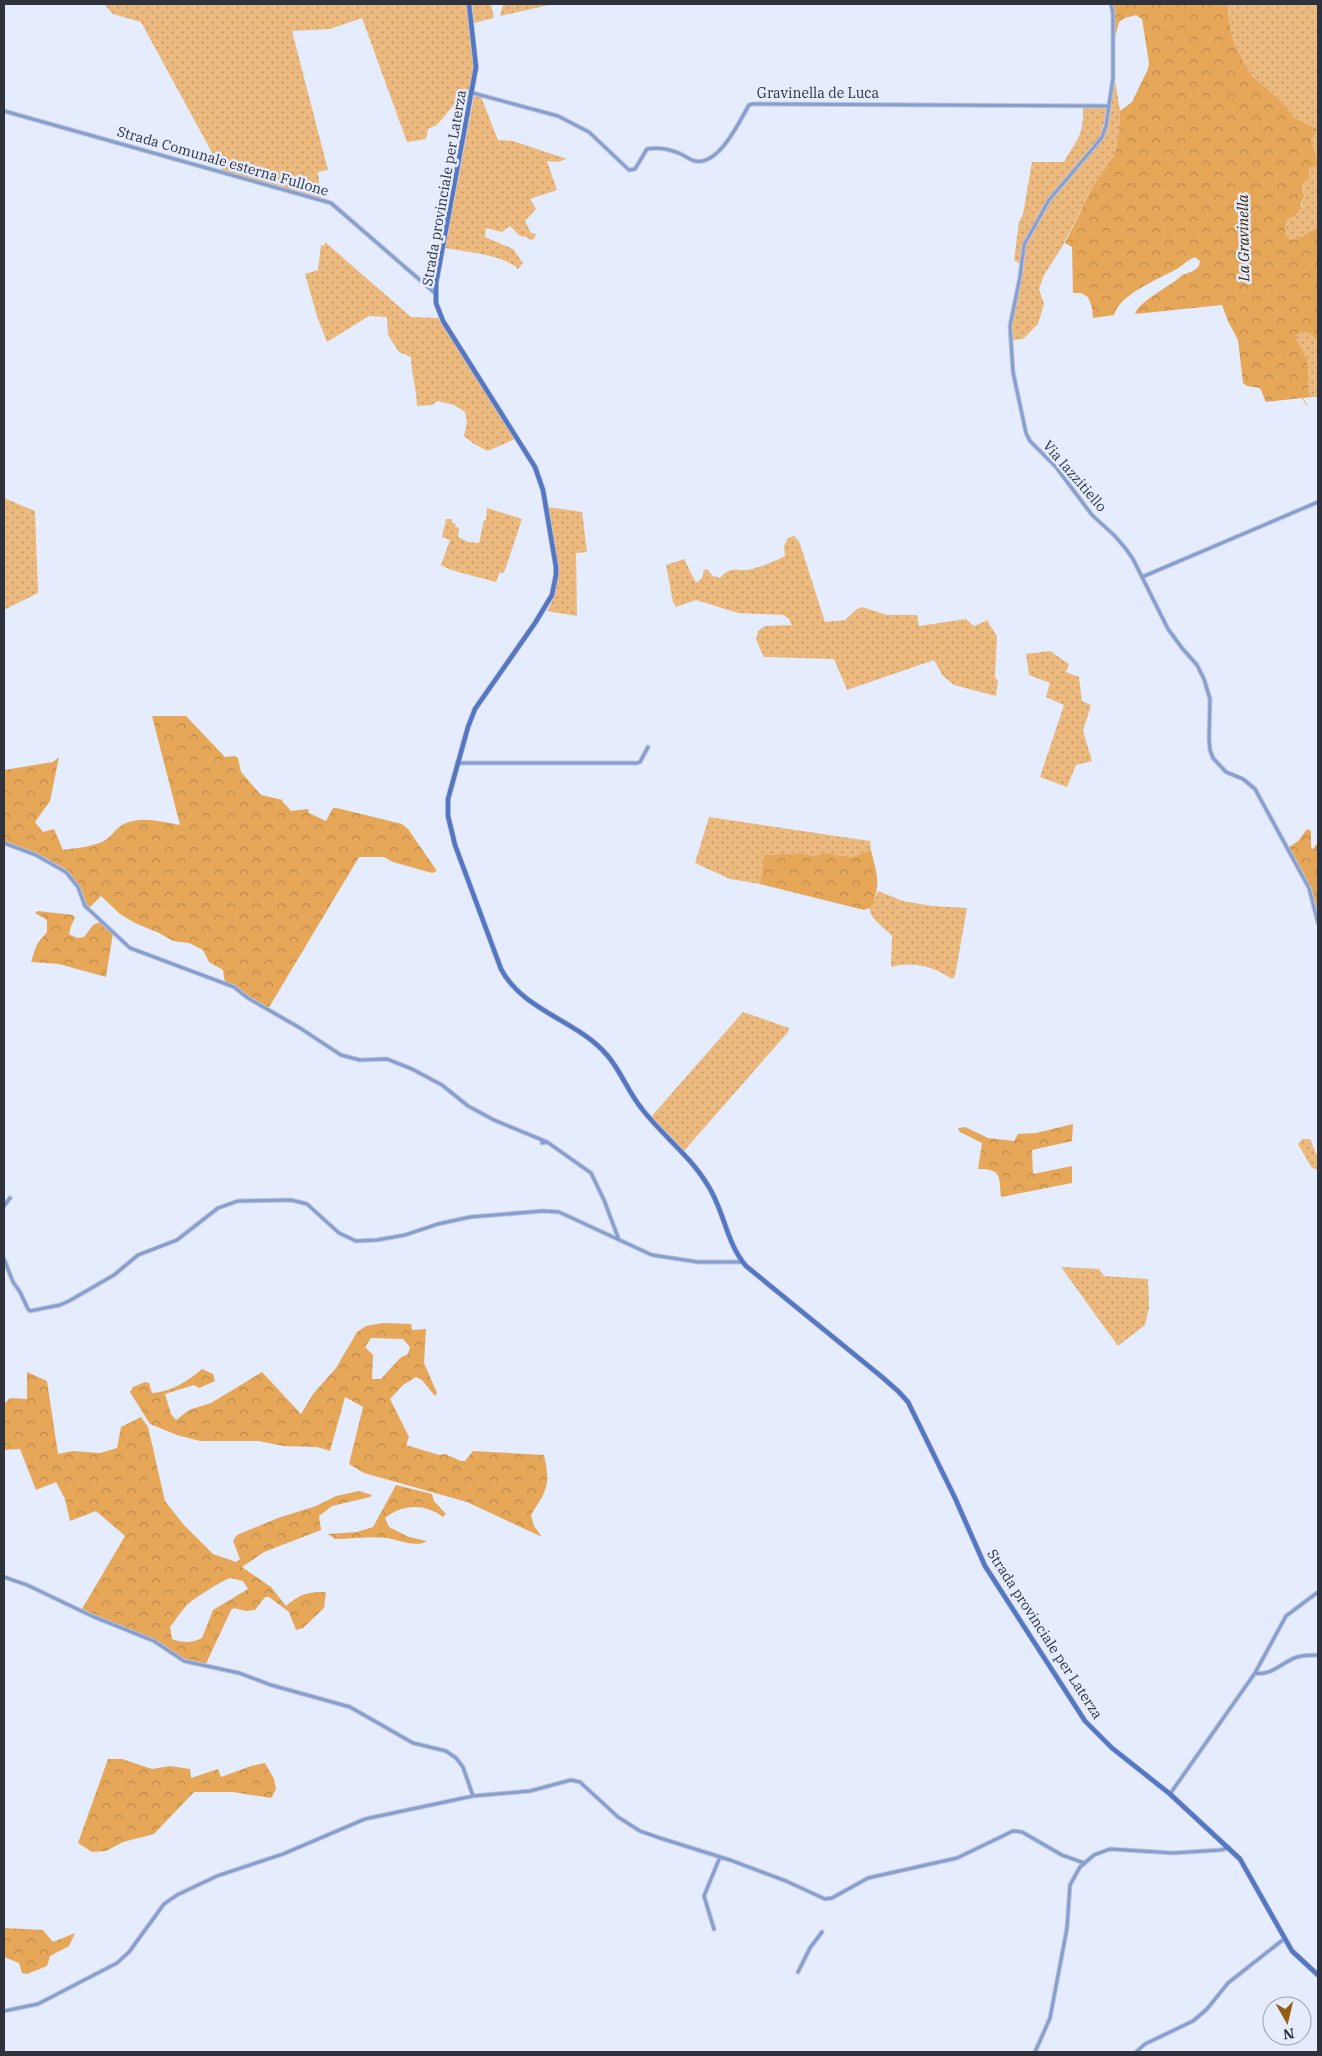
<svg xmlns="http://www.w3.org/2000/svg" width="1322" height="2056" viewBox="0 0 1322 2056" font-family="'IBM Plex Serif',serif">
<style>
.grass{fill:url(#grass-dots)}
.forest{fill:url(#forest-crowns);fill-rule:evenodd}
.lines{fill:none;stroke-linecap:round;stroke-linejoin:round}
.stream{stroke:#dfa153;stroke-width:1}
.minor-casing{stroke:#bfc7d6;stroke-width:5}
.secondary-casing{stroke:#bfc7d6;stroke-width:6}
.minor{stroke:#869ed2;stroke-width:3}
.secondary{stroke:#5576c2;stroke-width:4.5}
.labels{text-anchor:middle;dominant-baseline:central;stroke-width:5;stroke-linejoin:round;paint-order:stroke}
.street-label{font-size:14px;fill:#2d323c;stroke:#e4ecfd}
.water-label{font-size:15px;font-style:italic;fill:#3c2301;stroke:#e4ecfd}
</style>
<defs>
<pattern id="grass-dots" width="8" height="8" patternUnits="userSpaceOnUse" patternTransform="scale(1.25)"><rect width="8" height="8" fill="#ecb97e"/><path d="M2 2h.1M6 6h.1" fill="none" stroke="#c09768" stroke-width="1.8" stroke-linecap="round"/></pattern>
<pattern id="forest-crowns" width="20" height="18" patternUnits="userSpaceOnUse" patternTransform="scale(1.25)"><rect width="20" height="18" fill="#e6a759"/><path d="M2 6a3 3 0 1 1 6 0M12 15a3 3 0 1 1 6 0" fill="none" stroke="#bb894b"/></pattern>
</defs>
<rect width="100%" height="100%" fill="#e4ecfd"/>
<path class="grass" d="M104,4H468L475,65L468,98L458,100L437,125L428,129L426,139L407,142L362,18L330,29L292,31L328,170L318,172L321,199L222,171L141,22L113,14Z
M472,4H491L494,18L474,23Z
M503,4H553L500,16Z
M1227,4H1318L1317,129L1295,118L1278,98L1252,76L1236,48L1231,32Z
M1115,80L1120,111L1119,131L1115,154L1092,188L1062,247L1044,275L1039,289L1044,304L1038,324L1023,339L1012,340L1011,327L1020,285L1025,247L1049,203L1104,136Z
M474,96L481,97L498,140L513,141L567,159L558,162L547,161L557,190L530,199L536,209L525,221L531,233L536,234L534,239L530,240L527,237L520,236L510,226L502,232L486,228L485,237L513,249L523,263L518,269C502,254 466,252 445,248Z
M1104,106L1107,110L1101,135L1097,143L1047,201L1031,228L1022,247L1020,264L1014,260L1019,222L1023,214L1032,162H1064C1078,138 1084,135 1083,107Z
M1317,129L1318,228C1308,230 1297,245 1286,237L1285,225L1287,219L1295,216L1301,209L1304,192L1302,185L1315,156L1311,141Z
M325,242L411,317L438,318L515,439L488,451L474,444L464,436L467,422L465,412L454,405L438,401L432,405L417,406C417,389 411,374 411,357L399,352L388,335L387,317L369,316L327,342L317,316L305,274L318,270L321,245L324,246Z
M1301,332L1310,333L1318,342V397H1311L1307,384V363L1305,356L1295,336Z
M4,498L35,511L38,593L4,610Z
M548,507L582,512L587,552L576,553L577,616L547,611C567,579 554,542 548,507Z
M487,508L522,519L505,570L503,573L500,572L496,582L451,570L441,565L450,540L442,537L446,519H452V523L456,524L455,527L459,528L458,537L468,542L479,543L484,520H486Z
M794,536L799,541L825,622L845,620L857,609L862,607L887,615H917L919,626L966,619L974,626L988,620C989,627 995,630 997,637L995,677L998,681L996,696L954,685L943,676L934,660L847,690L834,659L764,657L756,640L758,631L765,626L792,625L789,619L784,615L738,613L696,600L676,607L673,602L666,565L684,559L696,583L702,578L704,570L707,569L713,576L720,578C732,564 737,573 752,569C764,566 775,561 785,556L784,546L788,538Z
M1050,651L1069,664L1066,672L1079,677L1082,701L1091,705L1083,731L1092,761L1076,765L1067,787L1040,777L1064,705L1046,697L1050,683L1029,675L1026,654Z
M709,817L870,841L871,850L852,857L823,853L815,856L800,853L764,855L760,884L730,879L695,863Z
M878,891L903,901L931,906L967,908L955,976L952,979C932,966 914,961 891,967L892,936C885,928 867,917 870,906C872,901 876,896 878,891Z
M743,1012L789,1028L788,1032L683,1152L651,1117Z
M1302,1139H1310L1318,1158V1170L1312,1168L1298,1144Z
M1061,1267L1099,1269L1104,1276L1148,1279L1149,1308L1145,1325L1118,1346Z"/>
<path class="forest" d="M1113,4H1227L1231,32L1236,48L1252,76L1278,98L1295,118L1317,129L1311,141L1318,162L1316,166L1309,168V177L1302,185L1304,196L1301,203V209L1295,216L1287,219L1285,225L1286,237C1297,245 1308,230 1318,228V342L1310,333L1301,332L1295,336C1299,345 1305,352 1307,362C1309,375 1306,385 1311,397L1266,402L1260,388L1247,386L1243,383L1238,340L1228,321L1222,305L1135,314C1139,301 1169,287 1180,277C1187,271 1199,273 1200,261L1195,257C1187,260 1182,266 1175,270C1158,279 1119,295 1114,315L1093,318L1092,308L1088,297L1081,293H1073L1072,247L1065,243L1092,188L1115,154L1119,131L1120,111L1132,102L1148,69L1149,63L1142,19L1136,15L1125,18L1119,22L1115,37Z
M152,716H186L225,757L235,756L238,758L241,772L261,795L283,800L282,801L291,811L308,809L309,813L326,821L333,808H337L402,824L408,829L437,871L432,873L393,862L384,857H359L268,1009L225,983L223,970L209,962L203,950L189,943L173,941L159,933L135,923L120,914L101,896L87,910C80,902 81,893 75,885C58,864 30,852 4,844V770L53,762L59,757L50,801L35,822L43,832L54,829L63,850C76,848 90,847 102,842C111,838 114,830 122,825C140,815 162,822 180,825Z
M1307,829L1311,831V847L1313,849L1318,842V919L1310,887L1289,847L1298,841Z
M871,850C877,875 882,884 870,908L864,910L760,884L764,855L800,853L815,856L823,853L852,857Z
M38,911L73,915L75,918L71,926L69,934L77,938L84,937L93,925L100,922L113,933L106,977L59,964L31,962L37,944L47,932V920L35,913Z
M1073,1124L1072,1141L1032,1150L1033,1174L1072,1166V1183L1001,1197C999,1176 1002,1169 978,1169L982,1143L960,1132L958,1128L965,1127L988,1138L1014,1141L1018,1134L1036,1133Z
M383,1323L411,1324L412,1330L426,1329L424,1363L437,1393L435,1396L422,1380L416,1377L403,1385L390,1399L409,1437L406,1445L439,1455L445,1454L461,1461H465L473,1451L544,1455C551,1486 547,1489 531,1515L534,1526L542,1537L467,1502L364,1473L349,1464L363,1407L345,1397L330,1451L317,1447L283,1446L259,1441H200L177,1435L150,1424L130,1392L133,1387L145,1382L149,1383L152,1393C171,1392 188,1381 202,1369L213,1374L215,1381L199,1388L194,1385L165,1394L171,1414L176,1420L189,1410L211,1403L262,1372L301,1414L313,1394L336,1368L357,1332L366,1326ZM371,1338L403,1339L410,1347L408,1354L400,1358L381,1379H372L373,1355L365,1347Z
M27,1372L47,1381L58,1454L73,1451L100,1453L117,1448L121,1427L141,1417L148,1427L165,1501L183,1524L213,1554L236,1562L240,1559L233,1541L237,1535L278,1518L316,1506L336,1496L359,1491L372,1495L370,1497L332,1506L319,1516L321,1530L264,1552L242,1567L271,1587L286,1606C300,1594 307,1592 326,1592L324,1608L303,1628L296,1630L289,1612L269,1597H265L255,1610L246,1611L234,1608L231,1610L205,1666L181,1659L165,1646L82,1609L125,1536L96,1511L70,1521L65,1499L56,1482L36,1490L20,1449L4,1450V1404L10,1398L27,1399ZM230,1578L243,1581L248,1589L213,1610L202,1638C192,1643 183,1643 172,1639L170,1627C176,1620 181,1611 187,1605C193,1599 223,1580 230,1578Z
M396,1485L432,1494L434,1501L446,1514L443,1517C425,1503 402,1504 385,1518L389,1527L409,1537L427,1541C416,1548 399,1540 387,1538C371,1536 352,1539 335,1539L328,1534L357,1532L373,1527Z
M108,1759H122L152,1769L170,1766L190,1769L191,1778L218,1769L221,1777L251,1766L265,1763L274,1779L276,1789L271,1798L233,1792H194L154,1834L123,1842L106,1851L92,1852L78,1843Z
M4,1928L43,1930L53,1942L75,1933L69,1946L50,1956L47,1966L27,1974L22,1973L19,1963L4,1957Z"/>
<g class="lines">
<path class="stream" d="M1185,4V32L1223,82L1233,101L1259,121L1265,136L1251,151L1248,158L1247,174L1251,183L1255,220L1250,238L1254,292L1260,311L1277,335L1292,383L1307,405
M1076,244L1084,226L1095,212L1130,186L1157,169L1173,162C1177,149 1183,137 1187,125C1194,103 1191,80 1209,64
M1253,255L1301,260L1311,271L1318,282"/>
<defs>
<path id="minor" d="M1111,4L1113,13V78L1106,126L1102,137L1094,147L1049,200L1024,245L1020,277L1010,326L1013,372L1026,433L1030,441L1056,467L1092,515L1115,536L1126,549L1133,559L1168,629L1182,648L1197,665L1204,679L1210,699L1209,739L1210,750L1213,758L1226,772L1243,779L1255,789L1309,888L1318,923
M473,93L558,116L589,132L629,170L635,169L647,149C658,147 670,149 681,154C685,156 690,160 695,161C719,166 739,122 749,105L753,104L1108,106
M4,111L331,203L435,293
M1142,577L1318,502
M457,763H637L640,762L648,747
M4,843L36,855L66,872L78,887L85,906L130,948L234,987L248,998L300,1028L341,1055L360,1060L387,1059L412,1069L442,1085L468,1106L494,1120L547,1142
M542,1143L547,1142L550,1144L591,1173L604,1200L619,1240
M4,1206L10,1198
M4,1259L13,1282L20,1292L28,1309L30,1311L60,1305L69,1301L114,1275L138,1255L177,1240L218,1208L238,1201L291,1200L307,1204L339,1233L356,1241L377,1240L405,1235L438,1224L470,1217L543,1211L559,1212L652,1255L698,1262H743
M4,1577L27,1585L92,1616L154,1641L184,1661L239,1673L271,1685L350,1707L413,1743L446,1751L456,1758L463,1767L473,1796L530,1791L571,1780L580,1782L618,1817L640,1831L660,1838L730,1860L786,1881L825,1899L832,1898L868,1878L957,1858L1013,1831L1022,1832L1062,1855L1084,1863
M1255,1673L1286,1616L1318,1592
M1170,1794L1255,1673C1270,1677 1284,1661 1297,1657C1304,1655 1311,1655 1318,1655
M714,1929L704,1896L720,1857
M798,1972L810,1948L822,1932
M4,2011L38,2004L117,1963L129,1952L164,1904L177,1895L217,1876L283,1854L365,1819L473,1796
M1035,2052L1050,2018L1067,1928L1070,1885L1080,1867L1094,1855L1110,1849L1173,1853L1220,1850L1229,1848
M1136,2052L1145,2044L1193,2021L1207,2009L1228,1983L1284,1939"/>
<path id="secondary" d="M469,4L476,67L436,283V303L443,321L535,467L543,490L556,567V575L552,595L535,623L475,709L468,727L448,799V816L455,845L501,969C523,1011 577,1020 607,1055C621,1071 628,1092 642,1109C662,1135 690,1156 707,1184C724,1209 726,1243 746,1266L882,1377L899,1392L908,1402L955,1498L985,1566L1085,1721L1112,1748L1170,1794L1240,1859L1292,1951L1318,1975"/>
</defs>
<use href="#minor" class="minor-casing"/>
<use href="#secondary" class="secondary-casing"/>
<use href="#minor" class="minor"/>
<use href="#secondary" class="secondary"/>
</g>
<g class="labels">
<g class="street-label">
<text x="818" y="93">Gravinella de Luca</text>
<text transform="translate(223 161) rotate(16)">Strada Comunale esterna Fullone</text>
<text transform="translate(444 188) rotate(-80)">Strada provinciale per Laterza</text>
<text transform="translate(1075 476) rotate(49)">Via Iazzitiello</text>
<text transform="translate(1045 1634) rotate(57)">Strada provinciale per Laterza</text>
</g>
<g class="water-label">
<text transform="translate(1243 238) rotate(-91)">La Gravinella</text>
</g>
</g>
<rect width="1322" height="2056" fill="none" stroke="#2d323c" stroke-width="10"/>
<g transform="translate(1287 2021) rotate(172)"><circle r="24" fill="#e4ecfd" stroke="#9ba2b0"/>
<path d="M0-4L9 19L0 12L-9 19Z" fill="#935f13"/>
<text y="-8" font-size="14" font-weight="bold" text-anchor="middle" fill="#2d323c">N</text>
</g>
</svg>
